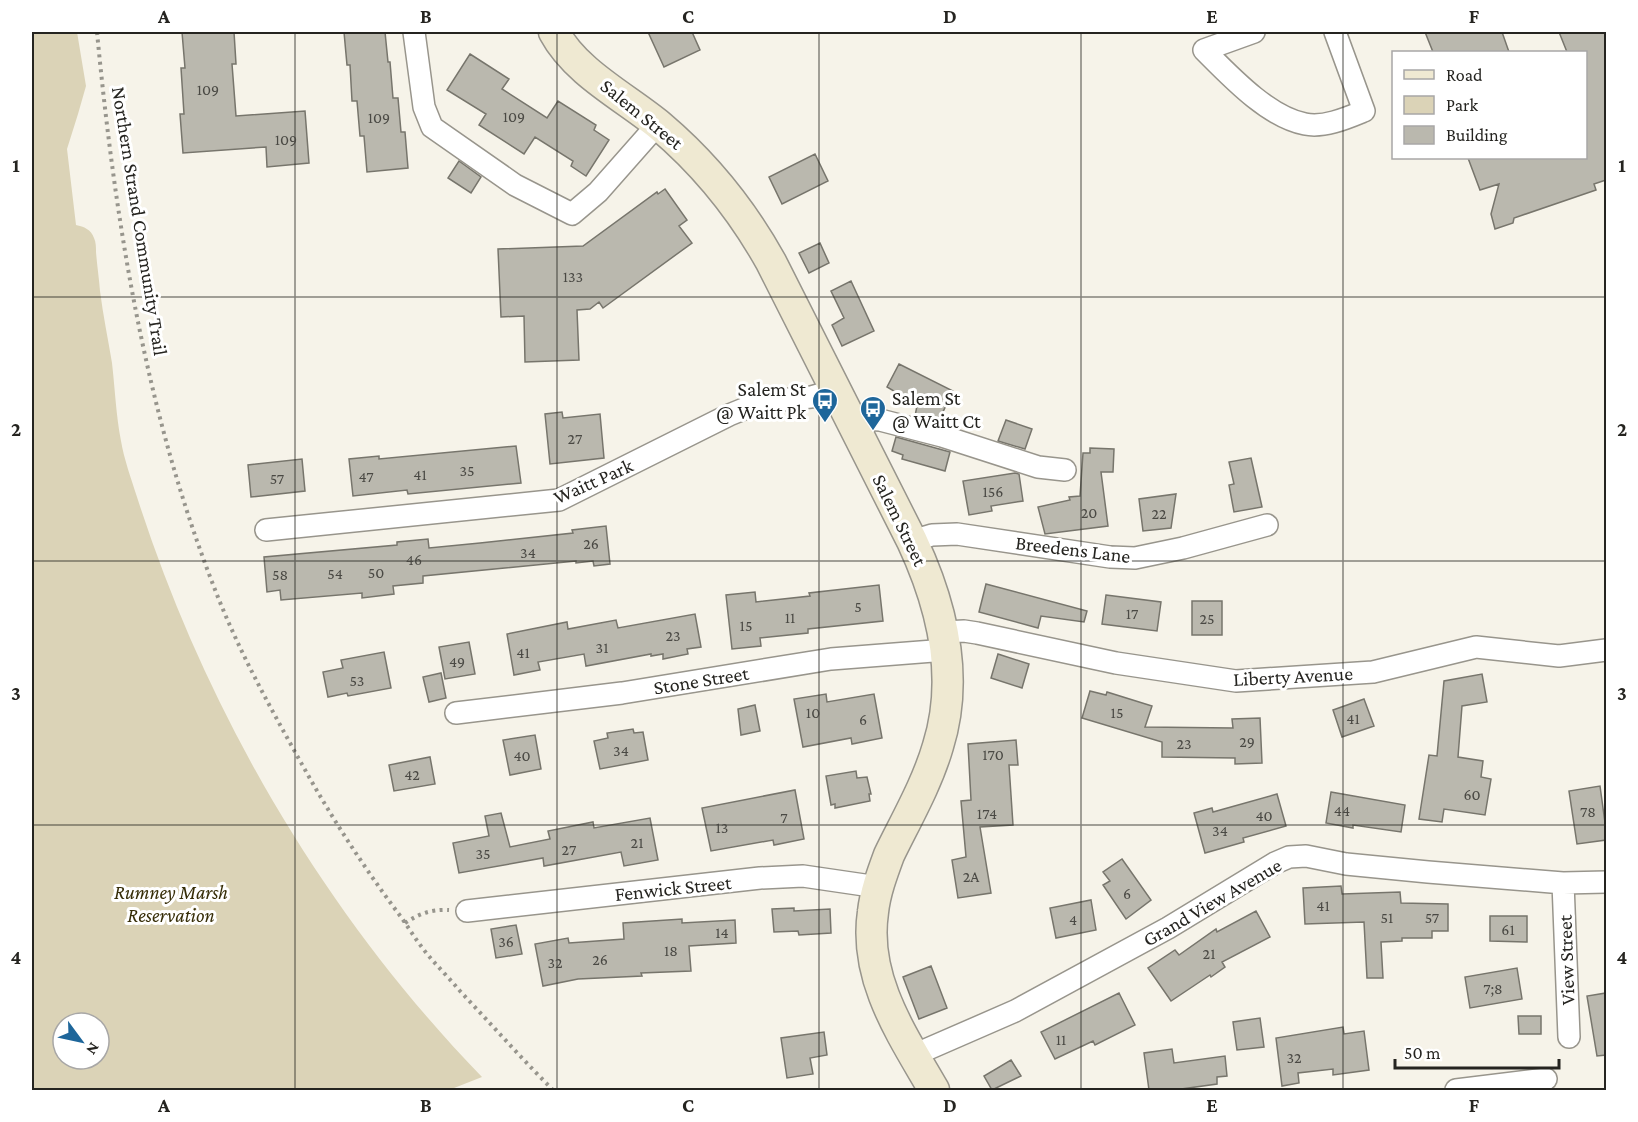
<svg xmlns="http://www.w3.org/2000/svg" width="1638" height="1122" viewBox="0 0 1638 1122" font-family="'Crimson Pro',serif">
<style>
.green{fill:#dbd3b7;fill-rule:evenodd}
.building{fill:#bab8ae;stroke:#77756c;stroke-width:1.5}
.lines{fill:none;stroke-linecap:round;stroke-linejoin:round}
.minor-casing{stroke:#98958c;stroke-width:24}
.secondary-casing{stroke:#98958c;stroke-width:33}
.path{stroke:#97958d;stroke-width:4;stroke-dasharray:3 4.5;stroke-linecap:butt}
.minor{stroke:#fff;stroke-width:21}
.secondary{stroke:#efe9d2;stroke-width:30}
.grid{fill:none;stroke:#252420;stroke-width:1.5;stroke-opacity:0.55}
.labels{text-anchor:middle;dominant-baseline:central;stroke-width:6;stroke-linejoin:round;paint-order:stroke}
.number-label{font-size:16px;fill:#4a4944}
.street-label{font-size:20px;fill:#252420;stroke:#fff}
.poi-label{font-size:20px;fill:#252420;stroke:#fff;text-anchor:end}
.park-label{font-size:20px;font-style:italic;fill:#362d07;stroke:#fff}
.neatline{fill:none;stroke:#252420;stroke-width:2}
.grid-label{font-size:20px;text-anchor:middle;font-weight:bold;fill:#252420}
</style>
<rect width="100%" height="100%" fill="#f6f3e9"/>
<path class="green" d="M32,32H77L86,86L78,114L67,149L76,225C84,227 91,229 94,238C96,242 96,248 96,252C97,265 99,278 100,291C103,315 108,339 112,363C115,389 116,415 121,441C124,459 131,478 137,497C206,712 324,914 482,1077L449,1090H32ZM63,1023H99V1059H63Z"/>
<path class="building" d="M182,32H234L236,64H232L236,116L305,111L309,163L267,167L266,147L183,153L180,114H184L181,68H185Z
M344,32H385L388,62H390L393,98H398L401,132H405L408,168L367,172L364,136H360L357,101H352L350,65H347Z
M648,32H692L700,50L664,67Z
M1425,32H1502L1509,52H1433Z
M1559,32H1606V180L1594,184L1596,190L1514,218L1513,223L1495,229L1491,214L1499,184L1480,190L1468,158H1586V52H1567Z
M470,54L509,79L502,89L547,118L558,101L596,125L594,130L609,140L586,176L571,166L573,161L535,137L524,154L479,125L486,114L447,90Z
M815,154L828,181L782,204L769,177Z
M459,161L481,177L471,193L448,178Z
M665,189L687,220L679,226L692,243L603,308L599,302L590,309L577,310L579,360L525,362L524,316L501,317L498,249L583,246L657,192L658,194Z
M820,243L829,263L809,273L799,253Z
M851,281L874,331L842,346L832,325L844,318L831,291Z
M899,364L953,391L938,422L915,416L917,406L898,396L899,394L887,387Z
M562,412L563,418L600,414L604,458L550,464L545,414Z
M1006,420L1032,429L1025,449L998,441Z
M896,437L950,452L945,471L902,459L903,455L892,451Z
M516,446L521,483L408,494L407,490L353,496L349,459L379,456V459Z
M1090,448L1114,449L1113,472H1101L1108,526L1045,534L1038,507L1070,500L1069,497L1080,496L1083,453H1090Z
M1251,458L1262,507L1234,512L1229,485L1234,484L1229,462Z
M302,459L305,491L251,497L248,465Z
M1015,473L1019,474L1023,501L991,506L992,511L969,515L963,481Z
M1176,494L1171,528L1143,531L1139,499Z
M606,526L610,564L594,566L593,561L576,563V561L423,576V583L393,586L394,594L362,598V593L281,600L280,590L267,592L264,557L397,545V542L428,539L429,548L480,543L573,533L572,530Z
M986,584L1087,611L1084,622L1041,616L1038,628L979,612Z
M879,585L883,621L808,629V633L760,638L761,646L732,649L726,595L755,592L756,602L810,596L809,593Z
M1106,595L1161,602L1157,631L1102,624Z
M1192,601H1222V635H1192Z
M695,614L701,647L687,649L688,654L663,659V654L651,656V654L586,666L584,654L538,662L540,670L514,675L507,634L567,622L568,629L616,620L618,628Z
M469,642L475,674L445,679L439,647Z
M384,652L391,688L348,696L347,693L328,697L323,672L343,668L341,660Z
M998,654L1029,664L1022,688L991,678Z
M441,673L446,698L429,702L423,677Z
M1482,674L1487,702L1462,706L1458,757L1483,761L1481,777L1491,779L1485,815L1444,809L1442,822L1419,819L1429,755L1437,756L1444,681Z
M1090,691L1106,695L1107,692L1152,706L1145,727L1233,728L1232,719L1260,718L1262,763L1235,764V758L1162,757V742L1082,718Z
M826,694L827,702L874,694L882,738L852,744L851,738L803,747L794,699Z
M1364,699L1374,726L1342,737L1333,710Z
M755,705L760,731L741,735L738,709Z
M633,729L634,733L643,732L648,760L600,769L594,741L608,738L607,733Z
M535,735L541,769L510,775L503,740Z
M1016,740L1018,765H1009L1013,825L980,827L991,893L958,898L952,860L966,857L961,801L971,800L968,744Z
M430,757L435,784L394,791L389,765Z
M856,771L857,778L867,777L871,794H869L870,801L835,808V804L831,805L826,776Z
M1600,786L1606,830V840L1577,844L1569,791Z
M795,790L804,839L774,845L773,840L711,851L702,808Z
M1331,792L1405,805L1401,832L1353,825V828L1326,823Z
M1277,794L1286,826L1243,838L1244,842L1205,853L1194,813L1212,808L1213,812Z
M501,813L510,847L550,839L548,831L593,822L594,828L650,818L658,860L624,866L621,852L544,866L543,858L459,873L453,843L489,836L485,816Z
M1122,859L1151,900L1126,919L1103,885L1110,881L1103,872Z
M1341,886L1342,894L1400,892L1401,903L1448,904V931H1432V938H1402V941L1381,942L1383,978H1367L1364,922L1305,924L1303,888Z
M1091,900L1096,930L1056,938L1050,908Z
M794,908V911L830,909L831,933L799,935L798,931L774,932L772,909Z
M1256,911L1270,937L1222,962L1225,967L1211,977L1210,975L1171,1001L1148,968L1175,950L1179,955L1216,929L1217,932Z
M1490,916H1527V942L1490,941Z
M682,919V923L735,920L736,943L689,946L691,971L641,973L642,976L578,979L543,986L535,944L568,938L569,943L624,939L623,923Z
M516,925L522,954L496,958L491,929Z
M931,966L947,1008L919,1019L903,977Z
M1517,968L1522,999L1470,1008L1465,977Z
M1119,993L1135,1025L1095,1045L1093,1041L1055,1059L1041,1032Z
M1606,993V1055L1597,1056L1587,996Z
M1518,1016H1541V1034H1519Z
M1260,1018L1264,1047L1237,1050L1233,1022Z
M1343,1027L1344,1034L1364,1031L1369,1070L1333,1075V1069L1298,1073L1299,1083L1282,1086L1276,1038Z
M824,1032L827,1055L810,1058L813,1074L787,1078L781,1038Z
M1172,1049L1174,1063L1225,1056L1227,1076L1217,1077V1084L1174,1090H1149L1144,1053Z
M1011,1060L1021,1076L992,1090L984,1076Z"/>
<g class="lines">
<defs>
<path id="minor" d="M414,32L424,107L432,127L515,185L572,214L598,192L658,124
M1254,32L1204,50C1230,76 1268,117 1305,124C1324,128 1347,118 1364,111L1335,32
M851,422L861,419L880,420L942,436L1038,467L1065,470
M266,530L559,500L729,415L761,402L811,397L835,390
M912,541L932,535L957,534L1110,557L1135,558L1183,548L1267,525
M944,632L964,631L977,633L1116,663L1236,681L1373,672L1476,647L1559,656L1606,650
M456,713L622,693L831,659L946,650
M1563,883L1569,1037
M467,911L760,878L803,876L878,887
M914,1055L1015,1011L1168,928L1275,863L1289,857L1306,856L1346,864L1428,872L1563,883L1606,882
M1456,1090L1546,1079"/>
<path id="secondary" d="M554,32C576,73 625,97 660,126C706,165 742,210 771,262L912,541C942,605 960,676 938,746C927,784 906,820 889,855C882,874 875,893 873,912C863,979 903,1036 934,1090"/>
</defs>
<use href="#minor" class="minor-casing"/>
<use href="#secondary" class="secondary-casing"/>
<path class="path" d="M97,32C115,220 145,410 214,587C238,650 271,709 304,768C333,820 365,869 401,917C410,930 418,943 428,955C438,967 450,979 460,991C491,1024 521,1058 553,1090
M405,923C419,914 431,909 449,910"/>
<use href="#minor" class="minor"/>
<use href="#secondary" class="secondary"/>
</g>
<path class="grid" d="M295,32V1090M557,32V1090M819,32V1090M1081,32V1090M1343,32V1090M32,297H1606M32,561H1606M32,825H1606"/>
<defs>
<symbol id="bus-pin" viewBox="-11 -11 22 30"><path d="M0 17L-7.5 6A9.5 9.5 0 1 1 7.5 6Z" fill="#1e669a" stroke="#fff"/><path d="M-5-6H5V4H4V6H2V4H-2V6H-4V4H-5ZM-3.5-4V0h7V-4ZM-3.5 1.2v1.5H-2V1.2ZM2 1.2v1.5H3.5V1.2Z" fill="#fff"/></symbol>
</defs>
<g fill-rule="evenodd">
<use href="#bus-pin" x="810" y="386" width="30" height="40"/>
<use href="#bus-pin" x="858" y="394" width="30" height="40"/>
</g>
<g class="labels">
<g class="number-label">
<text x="208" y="89">109</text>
<text x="514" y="116">109</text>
<text x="379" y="117">109</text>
<text x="286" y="139">109</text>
<text x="573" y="276">133</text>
<text x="575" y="438">27</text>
<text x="467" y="470">35</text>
<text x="420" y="474">41</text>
<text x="366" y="476">47</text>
<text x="277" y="478">57</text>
<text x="993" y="491">156</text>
<text x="1089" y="512">20</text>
<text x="1159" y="513">22</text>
<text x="591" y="543">26</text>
<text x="528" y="552">34</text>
<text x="414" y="559">46</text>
<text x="376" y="572">50</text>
<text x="335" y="573">54</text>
<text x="280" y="574">58</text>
<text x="858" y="606">5</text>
<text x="1132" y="613">17</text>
<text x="790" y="617">11</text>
<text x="1207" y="618">25</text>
<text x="746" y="625">15</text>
<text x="673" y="635">23</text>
<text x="602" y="647">31</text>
<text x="523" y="652">41</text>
<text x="457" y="661">49</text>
<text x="357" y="680">53</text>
<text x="813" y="712">10</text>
<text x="1117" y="712">15</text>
<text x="1353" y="718">41</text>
<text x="863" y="719">6</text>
<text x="1247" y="741">29</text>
<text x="1184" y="743">23</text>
<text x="621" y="750">34</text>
<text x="993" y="754">170</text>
<text x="522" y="755">40</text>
<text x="412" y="774">42</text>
<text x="1472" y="794">60</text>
<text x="1342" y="810">44</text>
<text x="1588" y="811">78</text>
<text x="987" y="813">174</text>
<text x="1264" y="815">40</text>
<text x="784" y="817">7</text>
<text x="722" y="827">13</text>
<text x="1220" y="830">34</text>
<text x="637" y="842">21</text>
<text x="569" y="849">27</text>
<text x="483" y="853">35</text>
<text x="971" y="876">2A</text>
<text x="1127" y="893">6</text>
<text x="1323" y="905">41</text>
<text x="1387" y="917">51</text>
<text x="1432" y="917">57</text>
<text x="1073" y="919">4</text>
<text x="1508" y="929">61</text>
<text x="722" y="932">14</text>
<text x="506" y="941">36</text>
<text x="671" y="950">18</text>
<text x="1209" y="953">21</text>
<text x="600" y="959">26</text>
<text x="555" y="962">32</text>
<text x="1493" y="988">7;8</text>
<text x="1061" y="1039">11</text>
<text x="1294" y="1057">32</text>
</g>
<g class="street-label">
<text transform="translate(642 114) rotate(39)">Salem Street</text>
<text transform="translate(140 221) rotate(81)">Northern Strand Community Trail</text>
<text transform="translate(593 481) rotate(-24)">Waitt Park</text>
<text transform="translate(900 520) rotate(64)">Salem Street</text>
<text transform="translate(1073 549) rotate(7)">Breedens Lane</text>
<text transform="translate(1293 676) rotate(-3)">Liberty Avenue</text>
<text transform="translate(701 680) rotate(-9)">Stone Street</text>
<text transform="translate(673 888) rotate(-6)">Fenwick Street</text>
<text transform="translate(1212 902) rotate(-30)">Grand View Avenue</text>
<text transform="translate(1566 960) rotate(-92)">View Street</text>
</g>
<g class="poi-label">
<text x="806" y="389">Salem St<tspan x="806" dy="23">@ Waitt Pk</tspan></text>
<text x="892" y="398" text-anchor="start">Salem St<tspan x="892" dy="23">@ Waitt Ct</tspan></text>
</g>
<g class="park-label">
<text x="171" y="892">Rumney Marsh<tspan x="171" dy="23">Reservation</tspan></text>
</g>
</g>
<rect width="1638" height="1122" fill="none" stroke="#ffffff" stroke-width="66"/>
<rect x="1392" y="51" width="195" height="108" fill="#ffffff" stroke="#a8a7a6" stroke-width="1.5"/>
<rect x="1404" y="70" width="30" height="9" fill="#efe9d2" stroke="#a8a7a6" stroke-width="1.5"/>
<text x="1446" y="81" font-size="18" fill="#252420">Road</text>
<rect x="1404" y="96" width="30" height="18" fill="#dbd3b7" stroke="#a8a7a6" stroke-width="1.5"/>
<text x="1446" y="111" font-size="18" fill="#252420">Park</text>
<rect x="1404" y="126" width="30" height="18" fill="#bab8ae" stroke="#a8a7a6" stroke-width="1.5"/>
<text x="1446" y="141" font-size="18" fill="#252420">Building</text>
<g transform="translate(81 1041) rotate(123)"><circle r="28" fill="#ffffff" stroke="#a8a7a6" stroke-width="1.5"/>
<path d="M0-4.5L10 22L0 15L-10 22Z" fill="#1e669a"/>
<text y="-9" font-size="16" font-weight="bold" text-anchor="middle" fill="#252420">N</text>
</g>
<path d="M1395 1059v9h164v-9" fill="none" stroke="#252420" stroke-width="3"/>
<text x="1404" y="1059" font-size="18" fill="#252420" stroke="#ffffff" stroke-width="4.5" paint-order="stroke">50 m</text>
<rect x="33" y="33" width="1572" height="1056" class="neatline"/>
<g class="grid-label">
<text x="164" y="23">A</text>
<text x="426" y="23">B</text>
<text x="688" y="23">C</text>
<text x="950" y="23">D</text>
<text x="1212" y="23">E</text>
<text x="1474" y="23">F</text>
<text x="16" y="172">1</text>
<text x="1622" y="172">1</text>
<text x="16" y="436">2</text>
<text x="1622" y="436">2</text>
<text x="16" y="700">3</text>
<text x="1622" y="700">3</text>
<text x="16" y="964">4</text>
<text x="1622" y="964">4</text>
<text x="164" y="1112">A</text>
<text x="426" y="1112">B</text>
<text x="688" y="1112">C</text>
<text x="950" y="1112">D</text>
<text x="1212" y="1112">E</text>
<text x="1474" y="1112">F</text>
</g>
</svg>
